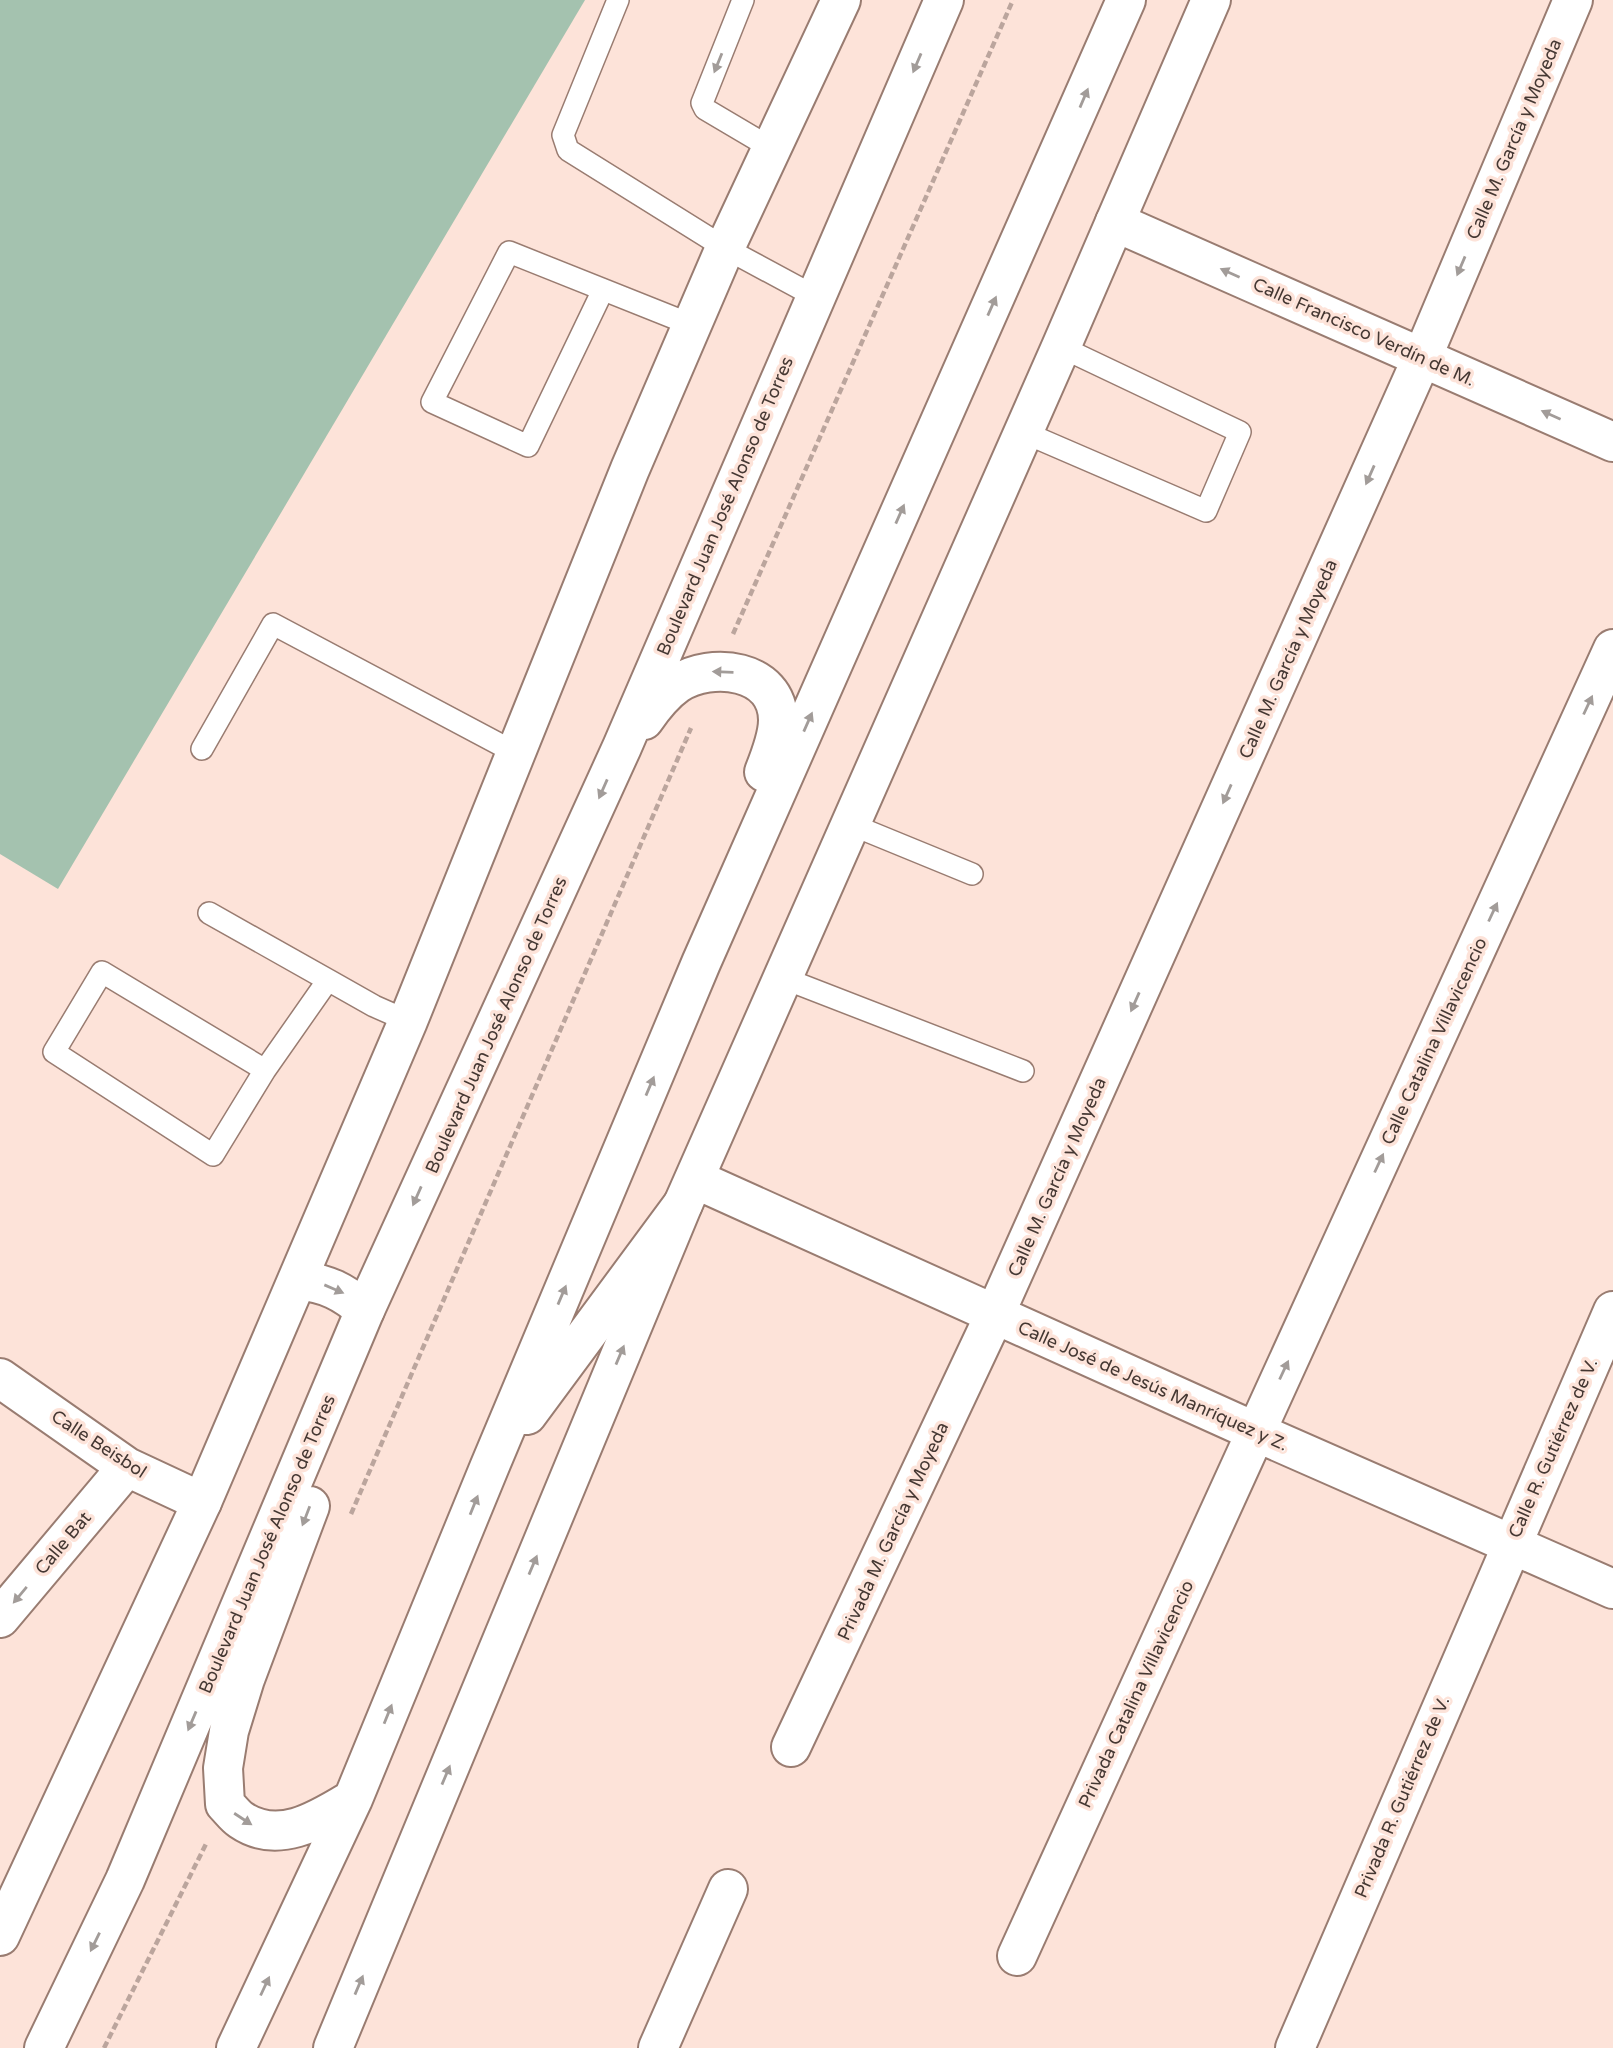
<svg xmlns="http://www.w3.org/2000/svg" width="1613" height="2048" viewBox="0 0 1613 2048" font-family="'Varela Round',sans-serif">
<style>
.green{fill:#a4c2af}
.lines{fill:none;stroke-linecap:round;stroke-linejoin:round}
.lane-casing{stroke:#997c71;stroke-width:24}
.street-casing{stroke:#997c71;stroke-width:42}
.secondary-casing{stroke:#997c71;stroke-width:42}
.primary-casing{stroke:#997c71;stroke-width:42}
.path{stroke:#bba59d;stroke-width:4.5;stroke-dasharray:7 3.5;stroke-linecap:butt}
.lane{stroke:#fff;stroke-width:21}
.street{stroke:#fff;stroke-width:38}
.secondary{stroke:#fff;stroke-width:38}
.primary{stroke:#fff;stroke-width:38}
.oneway{fill:#a29c99}
.labels{text-anchor:middle;dominant-baseline:central;stroke-width:7;stroke-linejoin:round;paint-order:stroke}
.street-label{font-size:18px;fill:#453833;stroke:#fde3d9}
</style>
<rect width="100%" height="100%" fill="#fde3d9"/>
<path class="green" d="M0,0H585L58,889L0,854Z"/>
<g class="lines">
<defs>
<path id="lane" d="M618,0L563,135L568,150L725,248L816,297
M743,0L702,103L705,109L771,148
M603,290L528,446L432,402L509,252L692,325
M1023,432L1206,511L1240,432L1061,347
M202,749L273,624L516,753
M850,824L972,874
M209,913L328,980
M783,978L1023,1071
M265,1070L213,1155L54,1052L102,972L265,1070L328,980L374,1006L408,1021"/>
<path id="street" d="M1115,222L1613,442
M695,1179L1256,1432L1613,1589
M0,1378L127,1467L202,1502
M0,1618L127,1467
M791,1747L995,1314L1422,358L1573,0
M1017,1956L1613,649
M658,2048L728,1889
M1295,2048L1613,1311"/>
<path id="secondary" d="M298,1280C328,1284 342,1291 365,1310
M0,1936L202,1502L408,1021L630,469L725,248L841,0
M333,2048L683,1204L1061,347L1211,0"/>
<path id="primary" d="M644,720C653,707 664,693 677,684C711,661 778,669 778,720C778,737 770,757 764,772
M527,1415L683,1204
M310,1506L245,1679L229,1731L223,1768L225,1804C230,1809 235,1816 241,1820C279,1846 320,1819 353,1799
M44,2048L125,1880L365,1310L622,747L944,0
M236,2048L353,1799L489,1468L701,963L1126,0"/>
</defs>
<use href="#lane" class="lane-casing"/>
<use href="#street" class="street-casing"/>
<use href="#secondary" class="secondary-casing"/>
<use href="#primary" class="primary-casing"/>
<path class="path" d="M733,634L1013,0
M351,1514L691,728
M104,2048L207,1842"/>
<use href="#lane" class="lane"/>
<use href="#street" class="street"/>
<use href="#secondary" class="secondary"/>
<use href="#primary" class="primary"/>
</g>
<defs><path id="oneway-solid" d="M-6-.8H1V-3.2L6.5 0L1 3.2V.8H-6Z" transform="scale(1.75)"/></defs>
<g class="oneway">
<use href="#oneway-solid" transform="translate(718 63) rotate(112)"/>
<use href="#oneway-solid" transform="translate(917 63) rotate(113)"/>
<use href="#oneway-solid" transform="translate(1084 98) rotate(-67)"/>
<use href="#oneway-solid" transform="translate(1461 266) rotate(113)"/>
<use href="#oneway-solid" transform="translate(1230 273) rotate(-156)"/>
<use href="#oneway-solid" transform="translate(992 306) rotate(-66)"/>
<use href="#oneway-solid" transform="translate(1551 415) rotate(-156)"/>
<use href="#oneway-solid" transform="translate(1370 475) rotate(114)"/>
<use href="#oneway-solid" transform="translate(900 514) rotate(-66)"/>
<use href="#oneway-solid" transform="translate(723 672) rotate(-178)"/>
<use href="#oneway-solid" transform="translate(1588 705) rotate(-65)"/>
<use href="#oneway-solid" transform="translate(808 722) rotate(-66)"/>
<use href="#oneway-solid" transform="translate(603 789) rotate(114)"/>
<use href="#oneway-solid" transform="translate(1227 794) rotate(114)"/>
<use href="#oneway-solid" transform="translate(1493 912) rotate(-65)"/>
<use href="#oneway-solid" transform="translate(1135 1002) rotate(114)"/>
<use href="#oneway-solid" transform="translate(650 1086) rotate(-67)"/>
<use href="#oneway-solid" transform="translate(1379 1163) rotate(-65)"/>
<use href="#oneway-solid" transform="translate(417 1196) rotate(114)"/>
<use href="#oneway-solid" transform="translate(334 1289) rotate(23)"/>
<use href="#oneway-solid" transform="translate(562 1295) rotate(-67)"/>
<use href="#oneway-solid" transform="translate(620 1355) rotate(-67)"/>
<use href="#oneway-solid" transform="translate(1284 1370) rotate(-65)"/>
<use href="#oneway-solid" transform="translate(474 1505) rotate(-68)"/>
<use href="#oneway-solid" transform="translate(306 1516) rotate(111)"/>
<use href="#oneway-solid" transform="translate(533 1565) rotate(-67)"/>
<use href="#oneway-solid" transform="translate(20 1595) rotate(130)"/>
<use href="#oneway-solid" transform="translate(388 1714) rotate(-68)"/>
<use href="#oneway-solid" transform="translate(192 1721) rotate(113)"/>
<use href="#oneway-solid" transform="translate(446 1775) rotate(-67)"/>
<use href="#oneway-solid" transform="translate(243 1819) rotate(33)"/>
<use href="#oneway-solid" transform="translate(95 1942) rotate(116)"/>
<use href="#oneway-solid" transform="translate(359 1985) rotate(-67)"/>
<use href="#oneway-solid" transform="translate(265 1986) rotate(-65)"/>
</g>
<g class="labels">
<g class="street-label">
<text transform="translate(1514 139) rotate(-67)">Calle M. García y Moyeda</text>
<text transform="translate(1364 332) rotate(24)">Calle Francisco Verdín de M.</text>
<text transform="translate(725 506) rotate(-67)">Boulevard Juan José Alonso de Torres</text>
<text transform="translate(1288 659) rotate(-66)">Calle M. García y Moyeda</text>
<text transform="translate(496 1025) rotate(-66)">Boulevard Juan José Alonso de Torres</text>
<text transform="translate(1434 1041) rotate(-65)">Calle Catalina Villavicencio</text>
<text transform="translate(1057 1177) rotate(-66)">Calle M. García y Moyeda</text>
<text transform="translate(1153 1386) rotate(24)">Calle José de Jesús Manríquez y Z.</text>
<text transform="translate(99 1444) rotate(33)">Calle Beisbol</text>
<text transform="translate(1553 1448) rotate(-66)">Calle R. Gutiérrez de V.</text>
<text transform="translate(893 1531) rotate(-65)">Privada M. García y Moyeda</text>
<text transform="translate(63 1543) rotate(-50)">Calle Bat</text>
<text transform="translate(267 1544) rotate(-67)">Boulevard Juan José Alonso de Torres</text>
<text transform="translate(1136 1694) rotate(-65)">Privada Catalina Villavicencio</text>
<text transform="translate(1402 1797) rotate(-67)">Privada R. Gutiérrez de V.</text>
</g>
</g>
</svg>
